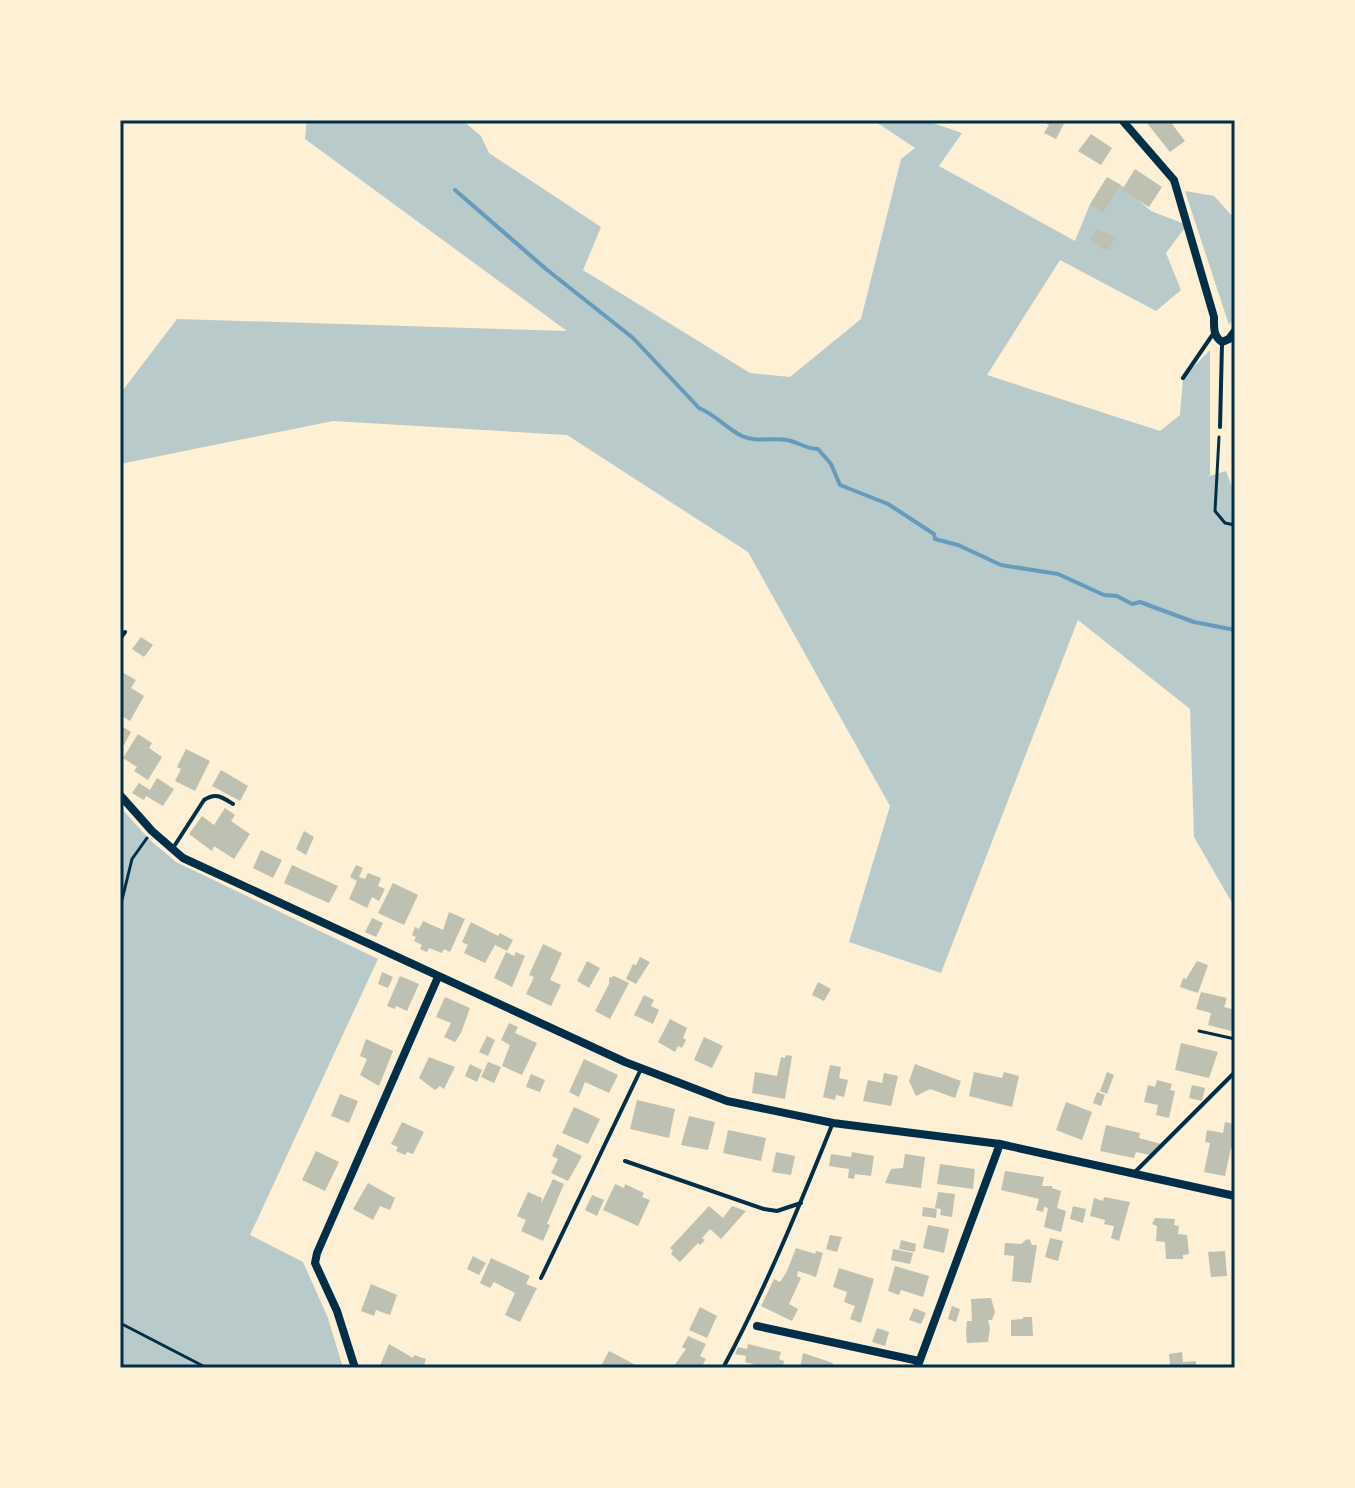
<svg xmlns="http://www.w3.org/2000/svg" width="1355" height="1488" viewBox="0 0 1355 1488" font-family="Manrope,sans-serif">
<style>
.green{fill:#b9caca}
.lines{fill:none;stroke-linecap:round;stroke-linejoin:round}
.stream{stroke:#669bbc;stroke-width:4}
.building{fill:#bec0b2}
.path{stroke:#003049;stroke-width:3}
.service{stroke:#003049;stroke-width:4}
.minor{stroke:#003049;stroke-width:8}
.neatline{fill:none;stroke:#003049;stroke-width:3}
</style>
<rect width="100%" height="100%" fill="#fdf0d5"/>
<path class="green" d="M307,120H462L481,136L489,153L601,227L583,270L750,373L790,377L861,319L901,159L915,148L873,120H924L962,133L939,166L1075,241L1090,204L1103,212L1121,185L1151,211L1187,225L1166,253L1181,290L1156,311L1060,260L987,375L1160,431L1180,415L1183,378L1210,350V475L1206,477L1226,471L1235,495V908L1194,837L1190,709L1078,620L941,973L849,942L890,806L748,552L567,435L333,421L120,464V394L177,319L567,331L305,139Z
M1185,191L1214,196L1235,219V318L1229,325Z
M120,807L150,840L176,862L378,959L250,1235L303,1262L328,1318L343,1368H120Z"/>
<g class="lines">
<path class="stream" d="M455,190L546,269L633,338L699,408C716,415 727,429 742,436C756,443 772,437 787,440C798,442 806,449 818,449L831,464L840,485L888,504L934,534L935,539L958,545L1001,565L1058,574L1104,595L1117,596L1132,604L1140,602L1194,622L1235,630"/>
</g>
<path class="building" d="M1040,120H1066L1056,139L1044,133L1049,125Z
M1151,120H1178L1172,124L1185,141L1170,152L1147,123Z
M1091,134L1112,148L1101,165L1078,151Z
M1135,169L1162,187L1149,207L1122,190Z
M1107,177L1121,185L1103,213L1090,204Z
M1096,228L1115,238L1108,251L1090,241Z
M141,637L153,645L144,657L132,649Z
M120,671L136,680L131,688L144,696L130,721L120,715Z
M120,725L131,732L124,745L120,742Z
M138,734L152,743L149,748L162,757L148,780L134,771L137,767L123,758Z
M186,749L210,761L195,791L175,781L181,769L177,767Z
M221,770L248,786L240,801L212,786Z
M157,778L174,789L163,806L146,796L144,800L132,793L139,783L150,790Z
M225,808L235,815L231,821L250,834L234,859L214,846L212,851L189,834L202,816L214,825Z
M304,831L314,837L306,855L296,849Z
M261,850L282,860L273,878L253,868Z
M292,865L338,886L329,903L284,883Z
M356,865L363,868L359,877L365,879L368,873L381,878L378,886L385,889L379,901L372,897L367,908L349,899L357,881L350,877Z
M393,883L418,895L404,925L378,913Z
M449,912L465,919L450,952L444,949L442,953L429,948L427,952L420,949L422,945L414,941L416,937L412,935L415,927L419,929L423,921L443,930Z
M372,918L383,923L376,937L365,932Z
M471,922L498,936L500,933L513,940L507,951L495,945L485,963L464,953L468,945L462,942Z
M543,944L562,953L550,980L561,985L551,1006L526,994L534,977L529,975Z
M506,952L514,956L516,952L525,956L512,987L494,978Z
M640,957L650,962L636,984L626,979L633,964L636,965Z
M587,961L600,968L589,988L577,981Z
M1197,961L1208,965L1198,993L1180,987L1183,978L1186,979Z
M382,972L393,977L388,988L378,984Z
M400,976L419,984L407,1011L396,1006L395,1009L387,1006Z
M614,976L629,983L610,1019L595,1011L609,984V978Z
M818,982L831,989L824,1001L812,995Z
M1201,992L1227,998L1224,1007L1235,1010V1032L1208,1025L1211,1013L1196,1009Z
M644,995L654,1000L651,1006L659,1010L653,1024L634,1015Z
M445,997L470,1008L461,1033L455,1042L444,1037L451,1023L436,1017Z
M670,1019L687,1028L683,1038L686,1040L682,1048L678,1046L675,1052L658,1042Z
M509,1023L518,1027L515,1033L537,1043L522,1075L502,1066L510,1045L501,1040Z
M487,1036L495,1040L488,1056L479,1052Z
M704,1037L723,1046L712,1068L694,1060Z
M366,1039L393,1051L379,1086L360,1075L367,1059L360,1056Z
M1181,1043L1218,1052L1209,1078L1175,1070Z
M786,1055L792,1056L785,1099L752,1093L755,1072L777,1076L781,1057L785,1058Z
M429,1057L455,1067L444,1089L440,1086L435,1090L419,1078Z
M584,1059L618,1075L609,1093L585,1082L579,1097L569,1092Z
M488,1062L501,1067L494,1083L481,1077Z
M470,1064L482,1070L477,1082L465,1076Z
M915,1064L961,1081L955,1098L930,1089L916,1096L909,1081Z
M830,1065L841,1067L839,1078L848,1080L844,1097L836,1095L835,1100L823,1097Z
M974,1072L1002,1078L1004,1072L1019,1076L1012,1107L969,1096Z
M1107,1072L1114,1075L1107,1094L1100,1091Z
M884,1073L898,1076L891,1106L863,1101L868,1080L882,1083Z
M531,1074L545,1080L540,1092L526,1087Z
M1157,1080L1172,1084L1170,1090L1175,1091L1169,1118L1156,1115L1158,1105L1144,1102L1148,1085L1155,1087Z
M1192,1085L1205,1088L1202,1101L1189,1098Z
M1097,1092L1105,1095L1101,1106L1093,1103Z
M340,1094L358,1101L349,1123L331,1116Z
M637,1100L675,1109L669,1138L630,1129Z
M1066,1102L1092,1112L1082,1140L1056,1130Z
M574,1107L600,1119L588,1144L562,1133Z
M689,1116L715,1122L708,1150L681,1145Z
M402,1122L424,1132L413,1154L407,1152L405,1155L396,1151L398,1147L391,1144Z
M1225,1122L1235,1124V1148H1231L1225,1176L1204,1172L1210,1143L1205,1142L1207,1130L1223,1133Z
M1106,1125L1140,1133L1139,1138L1161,1144L1150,1155L1136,1152L1134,1158L1100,1151Z
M728,1130L766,1138L761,1161L723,1153Z
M557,1144L582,1156L568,1181L551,1173L558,1159L552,1156Z
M316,1151L339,1162L325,1191L302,1180Z
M776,1152L795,1156L791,1175L772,1172Z
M852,1152L874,1156L871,1176L855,1174L854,1179L848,1178L849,1169L829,1166L831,1154L851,1157Z
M905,1154L925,1157L921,1188L885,1183L891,1169L903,1168Z
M940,1164L975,1169L973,1189L937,1184Z
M1005,1171L1044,1177L1042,1186H1052V1188L1061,1191L1057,1208L1066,1211L1061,1232L1044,1227L1048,1208L1044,1207L1043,1212L1036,1210L1039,1199L1001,1190Z
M553,1179L564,1184L547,1224L550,1225L543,1241L521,1231L526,1220L517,1216L528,1192L542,1198L541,1204Z
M368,1183L395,1198L390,1210L380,1206L373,1220L353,1209Z
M615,1184L624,1188L625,1184L644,1193L642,1197L650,1200L638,1226L603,1210Z
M938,1192L955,1194L952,1217L940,1215L941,1209L935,1208Z
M592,1195L604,1200L597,1216L585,1210Z
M1104,1197L1130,1202L1119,1241L1111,1238L1114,1226L1104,1224L1105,1220L1090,1216L1094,1198L1103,1201Z
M709,1206L723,1218L732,1206L746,1211L721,1239L710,1229L702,1238L705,1240L700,1245L698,1243L680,1262L671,1254L673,1251L670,1248Z
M1073,1206L1086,1209L1083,1223L1070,1219Z
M923,1207L937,1209L936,1218L922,1216Z
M1155,1218L1175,1219L1174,1225L1179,1226L1178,1234L1187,1235L1189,1254L1183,1255V1259H1166L1165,1242L1156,1241L1157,1226L1152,1224Z
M928,1225L949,1229L944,1253L923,1248Z
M830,1235L842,1237L837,1252L826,1249Z
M1050,1238L1063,1241L1058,1261L1045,1257Z
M1027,1239L1030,1240L1032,1245H1037L1031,1283L1012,1281L1014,1256L1004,1255L1005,1243L1021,1244Z
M901,1240L916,1244L915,1252L899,1249Z
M796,1248L815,1254L816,1251L823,1253L816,1277L798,1271L797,1276L801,1278L789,1304L798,1309L792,1321L761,1306L774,1279L780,1282L787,1271Z
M893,1249L913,1253L910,1264L891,1260Z
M1225,1251L1227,1276L1211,1277L1208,1252Z
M473,1256L486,1263L479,1275L467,1269Z
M491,1258L530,1276L526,1284L537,1288L520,1322L505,1315L515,1293L494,1282L490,1288L480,1283Z
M895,1266L929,1276L923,1297L901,1290L899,1295L888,1291Z
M839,1268L874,1279L861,1323L850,1319L855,1306L844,1302L847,1292L833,1287Z
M371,1284L397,1295L390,1315L376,1310L374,1316L361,1311Z
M991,1298L995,1312L992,1320H988L990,1328L988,1342L967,1343L966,1331L967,1321H972L971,1299Z
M952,1306L960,1309L956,1322L948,1319Z
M700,1307L717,1316L707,1338L689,1330Z
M914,1308L926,1313L921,1324L909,1320Z
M1023,1317H1032L1033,1336H1011V1320L1023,1319Z
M877,1328L889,1332L885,1346L872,1342Z
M688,1336L706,1344L700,1356L706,1359L701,1368H676L674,1366L686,1349L682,1347Z
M389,1344L413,1358L414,1355L426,1359L423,1368H379Z
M748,1344L781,1352L779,1359L784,1361L783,1368H760V1366L745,1362L746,1356L735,1354L738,1347L747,1349Z
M609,1351L619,1356L641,1368H600Z
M1182,1352L1183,1362L1196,1361V1368H1176V1365H1170L1169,1354Z
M803,1353L833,1363L831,1368H800Z"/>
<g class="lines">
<path class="path" d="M1219,437L1215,511L1225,523L1235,525
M120,908L132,859L147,838
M1199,1031L1235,1039
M120,1323L207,1368"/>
<path class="service" d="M1183,378L1213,334
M1220,427L1222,344
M120,639L125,632
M173,848L204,800C216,792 222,797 233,804
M625,1161L764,1209L777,1211L801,1203
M1134,1173L1235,1072
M541,1278L641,1069
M723,1368C765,1290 799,1207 832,1125"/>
<path class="minor" d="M1122,120L1174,180L1214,317C1214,327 1213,336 1222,342L1229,339L1235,331
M120,795L152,831L183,858L625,1062L727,1101L833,1123L1000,1144L1235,1196
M757,1326L919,1361
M355,1368L337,1311L315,1263L317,1253L438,977
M917,1368L1000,1144"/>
</g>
<rect width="1355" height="1488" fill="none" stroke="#fdf0d5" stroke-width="244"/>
<rect x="122" y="122" width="1111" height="1244" class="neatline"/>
</svg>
